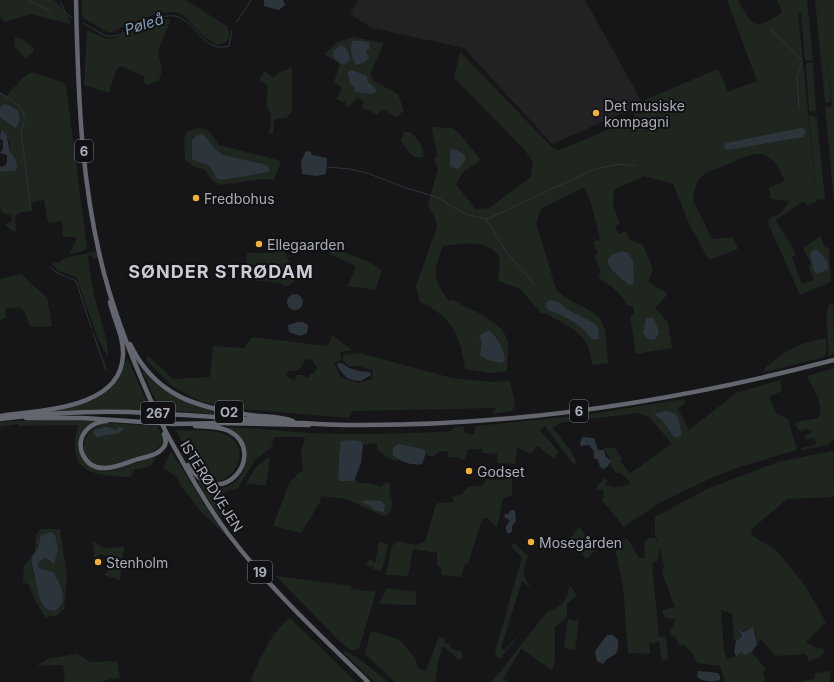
<svg xmlns="http://www.w3.org/2000/svg" width="834" height="682" viewBox="0 0 834 682" font-family="Inter,sans-serif">
<style>
.built{fill:#222225}
.green{fill:#1e261f;fill-rule:evenodd}
.water{fill:#2c353c}
.lines{fill:none;stroke-linecap:round;stroke-linejoin:round}
.stream{stroke:#2c353c;stroke-width:1}
.highway{stroke:#63666e;stroke-width:4.5}
.highway-bridge{stroke:#63666e;stroke-width:4.5}
.poi-dot{fill:#f2b134;stroke:#111113;stroke-width:1.5}
.labels{text-anchor:middle;dominant-baseline:central;stroke-width:4;stroke-linejoin:round;paint-order:stroke}
.shield{fill:#111113;stroke:#7b7e86;stroke-width:1}
.shield-label{font-size:13px;font-weight:bold;fill:#a8adb8}
.poi-label{font-size:14px;fill:#a8adb8;stroke:#111113;text-anchor:start}
.street-label{font-size:14px;fill:#a8adb8;stroke:#111113}
.water-label{font-size:15px;font-style:italic;fill:#7f9bb3;stroke:#111113}
.district-label{font-size:18px;font-weight:bold;letter-spacing:1px;fill:#c9ccd4;stroke:#111113}
</style>
<rect width="100%" height="100%" fill="#161618"/>
<path class="built" d="M358,0H585L643,104L552,144L464,48L372,28L350,14Z"/>
<path class="green" d="M0,0H53C61,4 69,16 70,24L31,14L4,22L0,16Z
M82,0H186L228,27L229,37L226,42L218,45C204,39 196,28 185,17C170,2 128,25 112,32H107L82,17Z
M727,0H738C754,28 753,31 782,13L777,0H807L813,60L805,61L801,13H798L817,201L807,206L804,201L776,220C782,232 791,242 796,255L792,257L802,284L814,280L808,266L811,264L803,248L821,236L824,246L829,249L831,282L800,295L768,223L769,218L781,213L789,201L771,199L769,188L785,181C768,143 755,152 723,166C716,169 704,172 699,179C695,184 694,194 693,200L712,239L733,237L738,249L709,260L690,226L673,184L644,176L614,190L613,204L620,224L615,226L619,234L626,231L629,239L643,245L653,269L648,282L668,294L655,308L668,323L672,348L636,354L630,316L634,314L633,306H628C623,294 609,284 598,278L601,272L594,256L598,254L593,242L600,239L590,200L584,187L541,209L536,223L556,289C567,303 595,308 602,322C608,334 605,350 609,363L592,365C589,332 573,330 547,314L541,313L520,289L498,281C498,274 501,264 499,258C491,238 459,244 443,246C433,273 432,278 449,301L452,300C469,309 505,321 508,343C509,352 507,362 507,371L491,373L465,369C461,337 452,316 420,302L416,286L437,227L435,217L428,205L438,168L434,159L437,156C437,146 433,137 432,127L452,128L459,133L481,160L463,172L456,184L475,209L489,208L531,177L533,162L524,149L454,78L460,52L554,149L560,150L635,118L632,110L642,101L718,69L728,92L757,81Z
M815,0H834V203L825,107L832,106L824,26L831,101L825,103Z
M165,19L171,20L159,48C157,61 166,69 158,81L147,85L144,82V76C135,74 129,68 120,66L115,73L109,93L84,85L87,30L107,39L114,38L154,20Z
M15,37L23,39L33,48L34,52L25,58L14,46Z
M353,37L384,43L370,74L374,81L398,94L404,111L396,117L382,109L377,115L362,107L364,102L357,98L350,106L347,107L345,106L346,103L336,99L342,88L334,82L340,64L324,54L338,42Z
M806,63H813L816,111L809,112Z
M292,67V111L286,118L274,119L273,134H269C270,126 273,116 268,108L266,109L268,85L259,79L265,71L273,78L279,73Z
M31,72L62,82L66,86L87,248L82,251L69,254L76,241L75,237H63L62,221L48,223L44,200L30,203L31,211L18,213L15,217L16,232L10,229L5,224L12,221V216L3,213L0,208V171L4,170L12,171L9,141L1,130L0,132V117L16,129L20,118L18,111L2,105L0,108V92L7,96L11,90L18,84V82Z
M809,115L817,118L825,199L817,200Z
M198,128L208,130L219,145L281,161L274,180L263,179L220,185L213,181L204,169L194,167L185,160L184,141L186,132Z
M404,132H411L421,144L424,157C412,161 407,149 401,141Z
M274,243L279,244C287,257 295,267 294,282L285,287L280,283L245,279L247,253H275Z
M331,248L365,260L382,270L375,290L348,286L356,266L329,254Z
M97,251L98,258L93,259L91,255L88,257L94,295L107,342L108,357L98,339L76,277L59,271L52,265L54,262L59,263L62,259Z
M21,274L47,298L52,326C15,330 37,320 19,307L5,309L6,318L0,320V279Z
M829,304H833L834,354L828,356C830,339 823,321 829,304Z
M332,335L352,350L340,352L341,360L334,363L341,377L359,383L372,379L373,370L356,366H348L343,360V355L359,353L452,378L492,382L510,381L515,405L512,411L492,414L496,408L353,411L349,418L241,409L201,402L172,386L146,360L147,355L173,379L210,377L213,346L244,348L252,337L328,346ZM306,359L312,360L317,368L314,373L315,374L312,373L307,378L303,375H297L294,381L286,376L288,371L299,370Z
M826,338V354L824,357L764,372V369C789,348 795,345 826,338Z
M127,358L151,411L95,410L35,413C79,405 111,406 127,358Z
M138,362C180,412 210,412 271,419L160,410Z
M834,368V439L828,445L801,450V448L816,445L815,438L805,439V435L812,433V431L807,429L799,431L795,424L797,422L818,418C826,405 812,388 807,376Z
M780,380L782,391L769,397L777,414L788,419L797,450L739,467L707,480L661,502L624,527L601,499L604,497L603,489L597,491V486L605,478L608,481L605,485L614,487L630,485L629,481L620,473H616L608,461L610,459L604,448H615L623,460L620,461L630,473L672,444L649,417L637,413L560,423L553,428L571,451L576,462L573,464L545,426L540,430L559,452L553,458L538,446L530,454L517,447L515,464L498,463L497,454L483,453L481,442V449H468L465,460L454,457L447,458L448,451L438,452L434,456H427L424,449L393,456L398,459L395,461L386,457L377,449V443L363,445L361,441H341L339,454L338,478L340,481H351L355,478L359,483H370L381,487L386,482L391,484L389,497H391C393,505 392,510 387,516L381,515L346,499L321,496L320,502L301,533L273,526L290,481L303,470L301,453L305,437H274L271,448L255,460L238,488L223,492L222,519L206,497L197,480C234,509 268,454 228,427C257,428 285,432 313,433C358,435 403,433 448,432L456,427H464L465,433L474,434L475,426L585,415L684,399L685,403L678,409L689,430L736,393Z
M55,419L98,421L84,430L82,454L94,467C120,471 131,464 156,456L151,466L134,470L131,477C93,476 65,473 78,425L19,426L17,424L0,427V422Z
M110,423L157,426L164,438C160,451 150,453 138,457C128,461 115,468 103,467C77,464 76,426 110,423Z
M176,430C192,431 216,428 230,437C255,453 227,494 203,477C192,469 183,443 176,430Z
M171,451L207,508L230,539L201,512L180,484L177,477L163,468Z
M833,451L834,497L787,499L753,528L751,535L776,550L804,584L826,622L806,642L814,647L824,649L825,653L809,662L806,654L775,656L760,638L757,645L755,631L750,629L739,632L742,638L736,641L734,640L732,614L721,610L724,650L727,659L739,656L741,652L752,651L755,648L752,653L766,669L763,672L765,682H725L720,666L697,663L693,654L684,645H679L675,636L670,635V629L674,627L675,619L665,618L662,610L675,607L662,573L664,567L660,548L658,560L652,564L659,637L666,636L668,659L662,660L659,642L649,643L650,654L628,653L623,586L615,548L627,538L639,558H645L644,542L649,538H655L659,543L655,535V517L707,489L778,462Z
M270,456L266,486L252,484L245,485L256,467Z
M512,478V495L503,498L497,528L487,518L482,519L468,564H465L461,577L442,575L441,568L437,566V553L413,549L408,576L386,575L392,546L397,541L416,545L425,542L436,504C442,501 448,504 454,502L451,496L460,495L469,487L483,485L486,479L502,480Z
M579,527L590,541L601,546L586,559L569,540Z
M40,529H60L67,577L64,609L56,616L45,617L35,601L29,585L23,582L24,566L35,551L36,535ZM38,548L53,564L45,558L38,563L39,568C56,580 68,585 59,608C43,591 22,574 38,548Z
M93,541L104,548L124,547L120,580L104,575L109,570V559L102,554L94,558Z
M379,542L388,544L382,571L373,569L374,566L370,567L366,564L370,559L375,563Z
M513,542L528,556C518,581 528,585 546,601L522,581L501,648L505,650L527,625L500,659L496,656L495,652L522,557L512,548Z
M276,576L351,586V589L376,592L359,649L352,651L338,640Z
M571,586L576,595L567,604V617L555,627V660L552,670L521,649L503,679L509,682H492L547,612C557,608 569,601 568,589Z
M386,588L416,592V605L379,604Z
M290,618L356,682H250C260,659 269,634 290,618Z
M568,619L579,621L575,650L564,648Z
M371,631L400,640L415,658L418,668L426,671L439,636L445,639V643L450,644V648L458,651L461,650L463,658L459,660L443,646L438,661L435,682H395L365,654Z
M344,650L361,660L388,682H374L342,651Z
M77,654L91,662L117,661L120,677L99,682H65L63,665L37,666L47,659Z
M830,671V682H796L815,679V673Z"/>
<path class="water" d="M264,0H283L285,5L279,10L264,6Z
M352,41H363L373,44H369L370,49L366,50L369,58L365,62L357,65C351,59 350,49 352,41Z
M341,45C347,48 349,52 350,59L344,65C338,62 332,58 333,51Z
M352,70L367,76L368,82L375,88L376,92L371,94L355,92L354,87L351,85L349,81L350,77L348,76V72Z
M7,104L18,111L20,118L16,129L0,117V108L2,105Z
M801,128L804,129L806,132L803,137L727,150L724,147L726,143Z
M1,130L6,134L10,152L16,160L17,168L15,171H0V166L3,167L7,163V155L0,153L3,149V140L0,139Z
M203,134L214,148L223,155L263,164L269,167V172L221,180L216,178C209,160 206,166 192,159V140L197,135Z
M455,149L465,155V160L459,169L450,167V150Z
M306,151L311,152L312,155L327,158L326,174L317,176L302,174L301,161Z
M813,250H818L827,261L828,269L817,274L814,271L810,255Z
M620,252H627L633,261L634,283L631,285L628,284C618,276 593,258 620,252Z
M287 302a8 8 0 1 1 16 0a8 8 0 1 1-16 0Z
M550,300L558,302L568,310L594,323L598,328L599,338L595,340C589,338 590,336 586,332C577,322 560,314 548,310L546,306L547,302Z
M650,317L654,319L659,331L656,339L652,340L646,337L643,333L646,319Z
M298,322H303L308,325L307,333L300,336L289,332L288,325Z
M489,330C498,339 504,348 505,360L502,363L487,360L480,355L482,342L479,337L481,334Z
M339,363H342C348,369 360,372 370,372L371,375L361,381C347,380 344,377 337,365Z
M665,411C682,413 678,421 682,435L676,438L673,436L663,421L654,414Z
M105,427L112,428L115,431L119,427L124,429L119,433L97,437L93,434L94,430Z
M582,437L594,438L598,450H604L606,457L611,461L607,467L604,469L600,467L598,460L594,458V451L589,445L581,446L580,444Z
M352,440L361,441L363,445L361,463L354,481H340L338,478L339,454L341,441Z
M398,444L424,449L426,453L422,464C412,466 402,462 393,456V448Z
M368,500L381,501L385,505L384,512L374,510L371,506L363,503V501Z
M511,510H515L516,521L512,526V532L508,534C504,527 506,527 510,520L504,517L505,514H508Z
M51,532L55,535L58,549L54,564L45,558L38,563L39,568L53,572C60,583 70,601 55,611L46,609L40,600L32,564V557L38,548L41,535Z
M753,626L757,645L752,651L745,655L741,652L737,657L734,653L736,641L742,637L739,630L743,632L750,629Z
M607,635H613L618,640C619,660 612,652 603,664L597,661L595,651Z
M698,671L718,673L720,676V680C712,682 704,682 697,677Z"/>
<g class="lines">
<path class="stream" d="M27,0L50,11
M61,2L65,12L72,18
M83,23C90,27 100,34 108,36C122,39 153,13 175,16C196,20 203,54 229,46L232,30
M236,23L251,0
M770,29L801,59
M0,93C16,103 31,110 21,131L31,210
M799,109L797,78L801,63
M327,167L350,169L367,173L406,188L437,197L465,214L487,219L595,169L619,164L635,166
M486,219L507,253
M509,255L535,285
M50,267L56,272L76,281L91,327
M93,333L106,370"/>
<path class="highway" d="M76,0C78,96 81,197 109,291C120,328 135,365 151,401
M130,344C155,396 197,408 250,415C264,417 280,416 293,421
M0,416C39,410 121,410 123,355C124,337 114,320 110,302
M26,418H83L173,424L219,423L309,425
M0,419C49,413 98,410 148,413C214,416 279,423 346,425C511,427 674,402 834,360
M107,421C96,422 87,426 82,437C80,443 80,449 83,455C94,478 121,465 138,459C146,457 158,455 163,448C167,444 166,439 164,434
M167,434C186,468 205,503 229,535C270,589 320,635 368,682
M188,465C222,516 269,452 229,431C219,426 206,427 195,426"/>
<path class="highway-bridge" d="M151,401L167,434"/>
</g>
<g class="poi-dot">
<circle cx="596" cy="113" r="4"/>
<circle cx="196" cy="198" r="4"/>
<circle cx="259" cy="244" r="4"/>
<circle cx="469" cy="471" r="4"/>
<circle cx="531" cy="542" r="4"/>
<circle cx="98" cy="562" r="4"/>
</g>
<g class="labels">
<g class="shield">
<rect x="75" y="140" width="18" height="22" rx="3"/>
<rect x="570" y="400" width="18" height="22" rx="3"/>
<rect x="215" y="401" width="28" height="22" rx="3"/>
<rect x="141" y="402" width="34" height="22" rx="3"/>
<rect x="248" y="561" width="24" height="22" rx="3"/>
</g>
<g class="shield-label">
<text x="84" y="151">6</text>
<text x="579" y="411">6</text>
<text x="229" y="412">O2</text>
<text x="158" y="413">267</text>
<text x="260" y="572">19</text>
</g>
<g class="poi-label">
<text x="604" y="105">Det musiske<tspan x="604" dy="16">kompagni</tspan></text>
<text x="204" y="198">Fredbohus</text>
<text x="267" y="244">Ellegaarden</text>
<text x="477" y="471">Godset</text>
<text x="539" y="542">Mosegården</text>
<text x="106" y="562">Stenholm</text>
</g>
<g class="street-label">
<text transform="translate(212 486) rotate(58)">ISTERØDVEJEN</text>
</g>
<g class="water-label">
<text transform="translate(144 24) rotate(-17)">Pøleå</text>
</g>
<g class="district-label">
<text x="221" y="271">SØNDER STRØDAM</text>
</g>
</g>
</svg>
